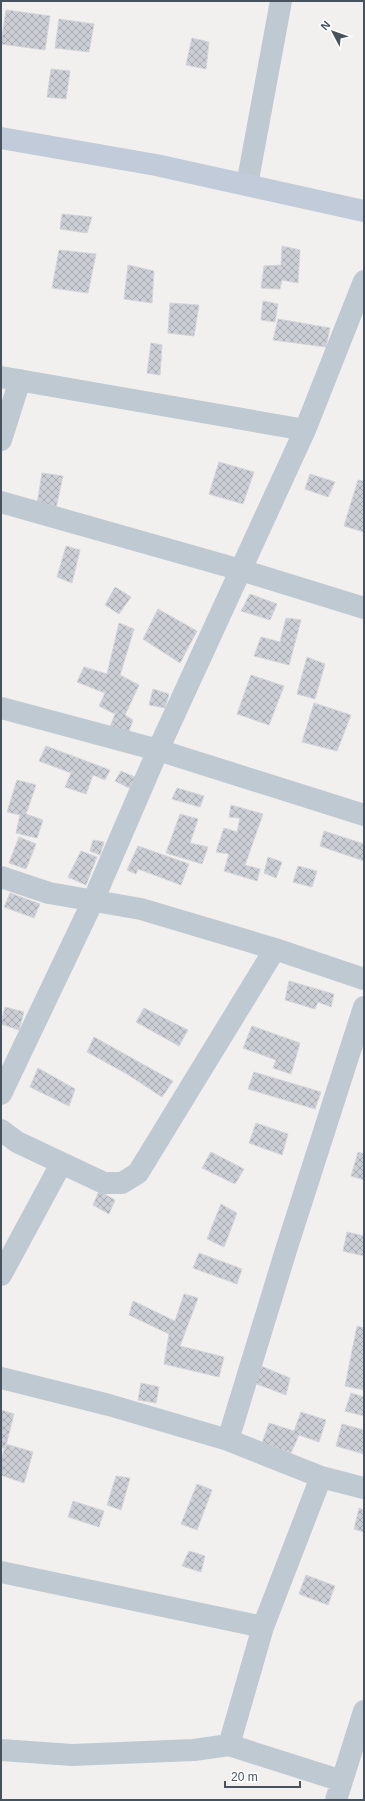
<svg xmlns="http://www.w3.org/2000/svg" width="365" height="1801" viewBox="0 0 365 1801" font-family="Helvetica,sans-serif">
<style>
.building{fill:url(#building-cross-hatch);stroke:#d3d5db}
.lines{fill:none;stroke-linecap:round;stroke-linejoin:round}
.street{stroke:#bfc9d2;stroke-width:22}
.secondary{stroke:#c1cbd9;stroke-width:22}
</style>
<defs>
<pattern id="building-cross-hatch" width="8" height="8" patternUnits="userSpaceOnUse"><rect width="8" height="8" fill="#cbced4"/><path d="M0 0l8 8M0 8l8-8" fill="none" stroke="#a7aaaf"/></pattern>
</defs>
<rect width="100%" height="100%" fill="#f2efef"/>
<path class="building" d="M6,10L50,16L45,50L1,44Z
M59,19L94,24L89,52L55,48Z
M192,38L209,42L206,69L186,65Z
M51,69L70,71L66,99L47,97Z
M62,214L92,217L87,233L60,229Z
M282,246L300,250L298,283L282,280L280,289L261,288L264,266L281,265Z
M59,250L96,254L88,293L52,288Z
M128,265L154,271L152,303L124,299Z
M263,301L278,304L275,322L261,320Z
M170,303L199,305L194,336L168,333Z
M278,319L330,328L326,347L273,340Z
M151,343L162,345L160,375L147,373Z
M219,462L254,472L243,504L209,494Z
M42,473L63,476L56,508L37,504Z
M310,474L335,482L328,497L305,489Z
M358,480L364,481V532L344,526Z
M66,546L80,550L72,583L57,577Z
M115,587L131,597L119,614L105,605Z
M250,594L277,604L270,620L241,611Z
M158,609L197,631L180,663L143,639Z
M286,618L301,620L289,665L254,656L261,637L280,642Z
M119,623L134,629L120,675L139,685L125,715L133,720L128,734L110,727L115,714L99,706L105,693L77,682L84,667L107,674Z
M307,657L325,664L315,699L297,694Z
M251,675L284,686L269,725L237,714Z
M153,689L169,694L165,708L149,705Z
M314,703L351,715L337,751L302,742Z
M46,746L110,770L105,780L93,775L86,794L65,787L71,773L39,761Z
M121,771L135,777L129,788L115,781Z
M17,780L36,785L26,814L43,820L37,838L16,833L20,815L7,812Z
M177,788L204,796L200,807L172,799Z
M231,805L263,814L245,865L260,869L257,881L224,871L229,854L216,852L224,828L237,832L240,818L229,817Z
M180,814L198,819L190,843L208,847L202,864L166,853Z
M324,831L364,844V861L320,846Z
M19,837L36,844L26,869L9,863Z
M93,840L104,842L100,855L90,851Z
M138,846L189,864L181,885L138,869L136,874L127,870Z
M81,851L97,857L86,885L68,877Z
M268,857L282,862L276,878L264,873Z
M298,866L317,871L312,887L293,882Z
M10,893L40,904L34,918L4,907Z
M289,981L334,994L331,1007L318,1002L315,1009L285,1000Z
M5,1007L24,1012L19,1030L1,1024Z
M144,1008L188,1030L179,1046L136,1022Z
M252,1026L300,1043L291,1074L273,1068L276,1060L243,1048Z
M94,1037L173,1081L162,1097L127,1074L87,1052Z
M38,1068L75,1089L69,1106L30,1087Z
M254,1072L321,1092L315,1109L248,1089Z
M256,1123L288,1134L282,1155L249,1143Z
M211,1152L244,1169L235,1184L202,1168Z
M358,1152L364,1154V1180L351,1176Z
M99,1191L115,1200L109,1214L93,1205Z
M221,1204L237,1213L224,1247L207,1239Z
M347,1232L364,1236V1256L343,1251Z
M199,1253L242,1269L237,1284L193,1268Z
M184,1294L198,1298L180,1346L224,1357L219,1377L164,1364L169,1334L129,1315L133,1301L175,1321Z
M357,1326L364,1328V1390L345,1386Z
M261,1366L290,1378L286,1395L254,1383Z
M141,1383L159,1387L156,1403L138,1400Z
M351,1393L364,1397V1416L345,1411Z
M1,1410L14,1414L5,1449L1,1447Z
M301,1412L326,1420L319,1442L299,1435L291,1453L262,1443L269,1423L294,1431Z
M342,1424L364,1430V1454L336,1446Z
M6,1444L33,1452L24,1483L1,1475V1460Z
M116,1476L130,1478L121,1510L107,1505Z
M197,1484L212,1490L197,1530L181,1524Z
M73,1501L104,1511L99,1527L68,1517Z
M359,1508L364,1510V1532L354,1529Z
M189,1551L205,1556L201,1572L182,1566Z
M306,1575L335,1586L328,1605L299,1594Z"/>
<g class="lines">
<path class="street" d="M247,185L281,1
M1,377L305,430
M1,440L20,380
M1,502L241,570L364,608
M1,708L158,750L364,815
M1,877L49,893L141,909L275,949L364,979
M1,1094L93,901L158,750L305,430L364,281
M1,1130L17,1142L104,1183H122L138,1173L275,949
M1,1275L61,1164
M1,1378L109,1405L228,1440L321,1477L364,1488
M228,1440L286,1250L364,1007
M1,1572L263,1627
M229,1745L263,1627L321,1477
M1,1750L72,1755L194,1750L229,1745L342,1781
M336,1800L364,1711"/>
<path class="secondary" d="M1,138L156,165L364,211"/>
</g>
<rect width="365" height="1801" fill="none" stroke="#46525e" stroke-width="4"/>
<g transform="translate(333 32) rotate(311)" stroke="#ffffff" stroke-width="3" paint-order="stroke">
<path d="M0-3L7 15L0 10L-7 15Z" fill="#46525e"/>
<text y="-6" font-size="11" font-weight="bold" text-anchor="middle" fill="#46525e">N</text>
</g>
<path d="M225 1781v6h75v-6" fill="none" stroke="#46525e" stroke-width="2"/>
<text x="231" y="1781" font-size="12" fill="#46525e" stroke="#ffffff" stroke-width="3" paint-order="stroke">20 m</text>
</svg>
